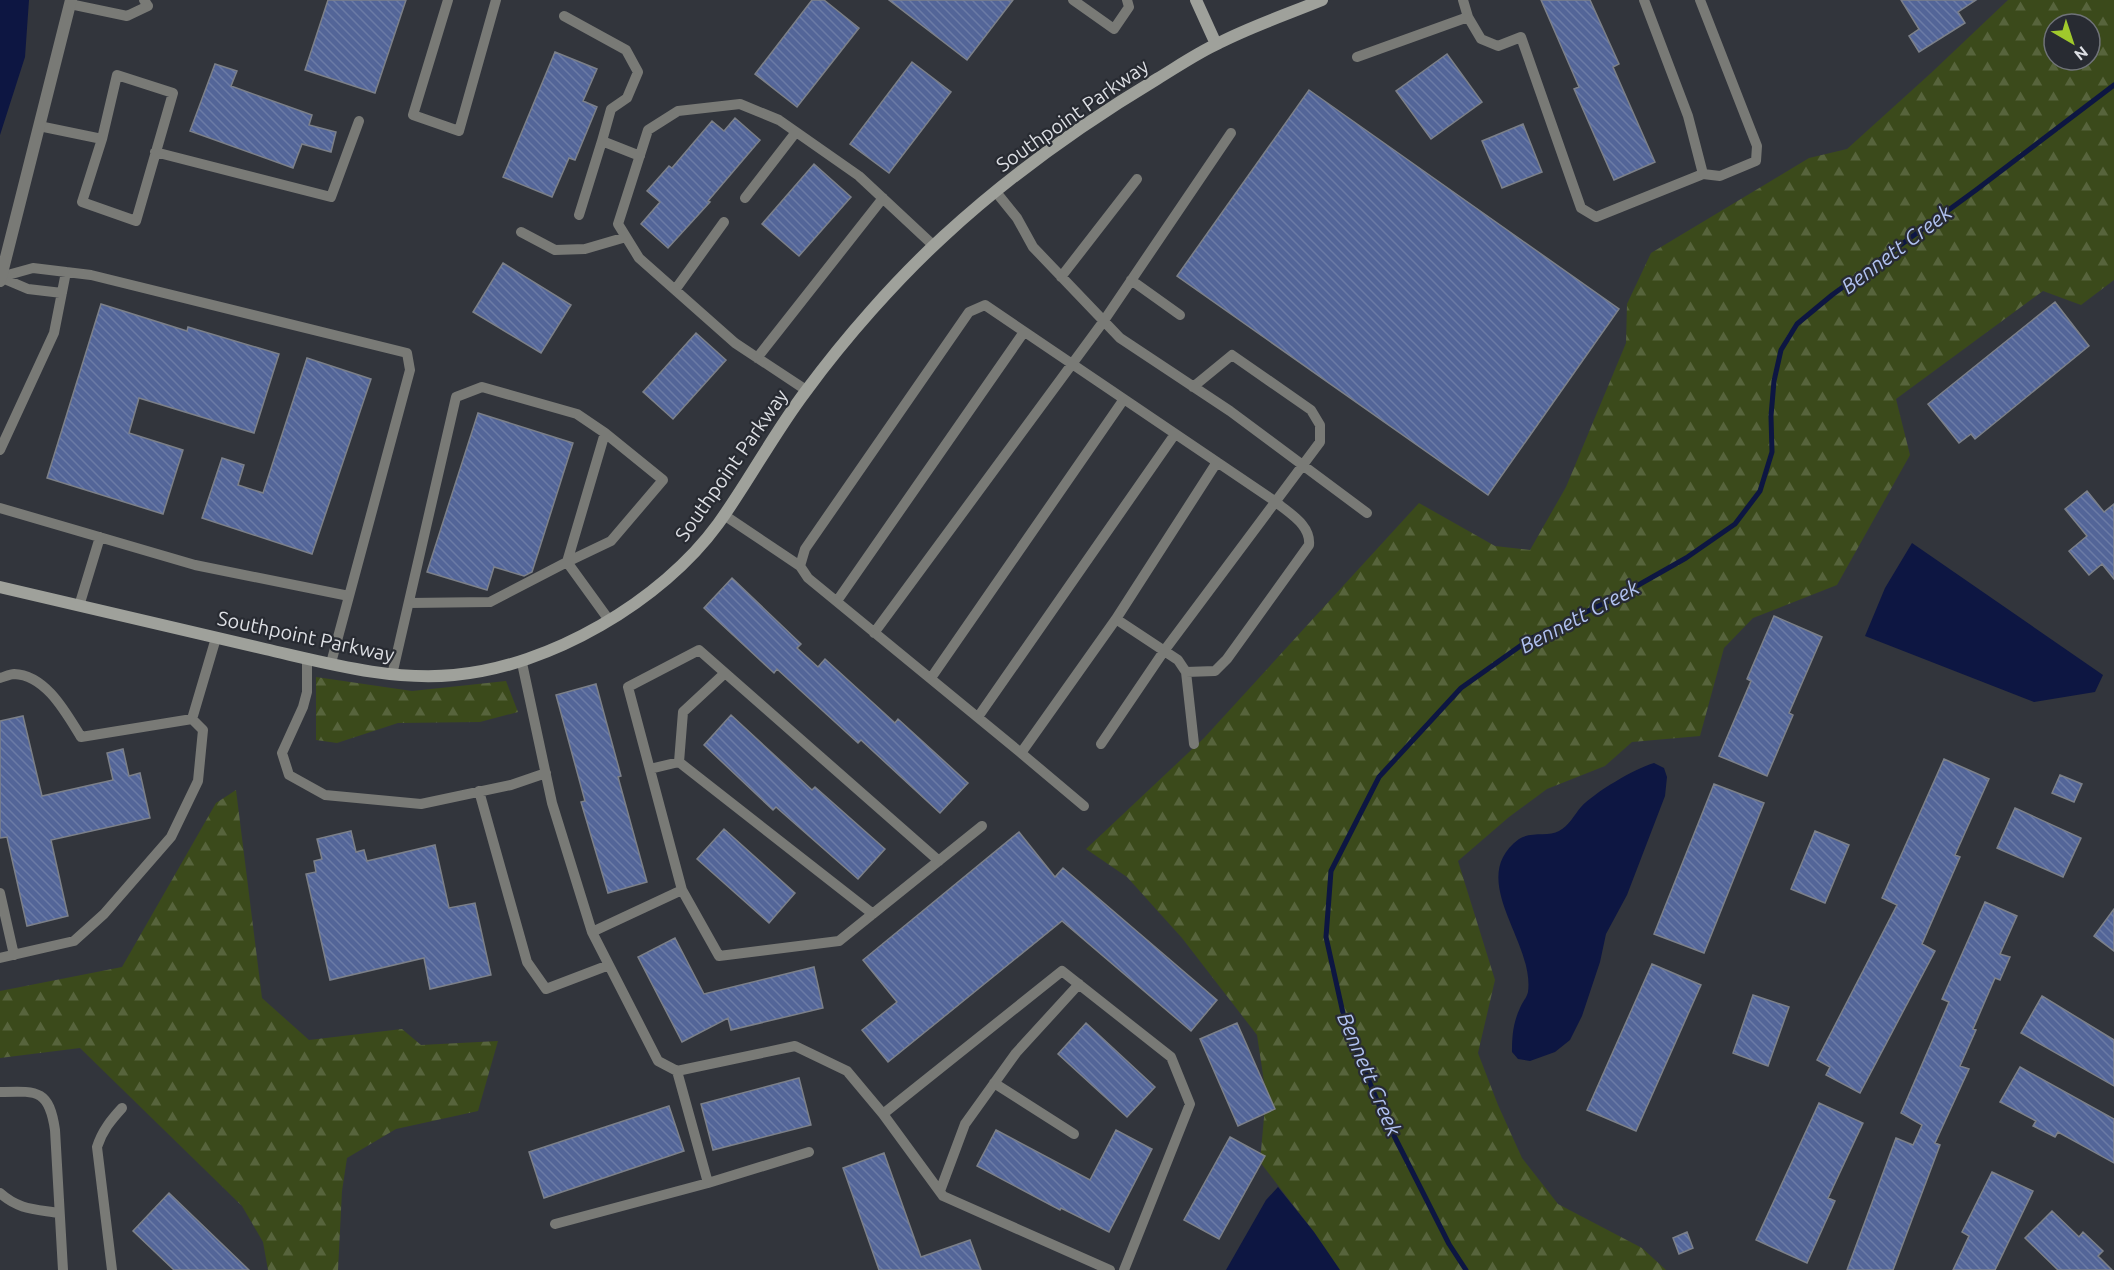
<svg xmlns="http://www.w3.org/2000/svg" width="2114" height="1270" viewBox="0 0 2114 1270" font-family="Ubuntu,sans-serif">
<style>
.forest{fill:url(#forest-firs);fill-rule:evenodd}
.water{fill:#0d1642}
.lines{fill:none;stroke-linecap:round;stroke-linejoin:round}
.stream{stroke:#0d1642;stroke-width:5}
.building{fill:url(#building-back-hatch);stroke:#7c8089;stroke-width:1.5}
.lane{stroke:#797a76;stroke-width:10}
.street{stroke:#797a76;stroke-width:12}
.secondary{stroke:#9fa19b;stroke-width:12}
.labels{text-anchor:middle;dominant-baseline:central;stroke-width:4.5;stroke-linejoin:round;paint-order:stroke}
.street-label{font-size:20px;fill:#dddfe4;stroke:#282b32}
.water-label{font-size:21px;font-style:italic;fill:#b1c2f1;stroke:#282b32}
</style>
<defs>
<pattern id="forest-firs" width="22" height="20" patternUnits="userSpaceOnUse" patternTransform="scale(1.5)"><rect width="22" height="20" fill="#3b4a1b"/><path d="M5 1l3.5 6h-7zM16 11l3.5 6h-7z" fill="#57643c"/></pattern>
<pattern id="building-back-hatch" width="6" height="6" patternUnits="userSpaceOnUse" patternTransform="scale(1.5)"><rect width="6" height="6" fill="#536598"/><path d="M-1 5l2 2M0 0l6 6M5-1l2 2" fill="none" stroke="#6b7ba6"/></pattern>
</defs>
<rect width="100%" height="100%" fill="#32353c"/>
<path class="forest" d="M2008,0H2114V280L2081,305L2043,291L1896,399L1910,455L1837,585L1753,618L1724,648L1700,736L1632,742L1605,766L1547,789L1509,817L1458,861L1495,980L1478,1053L1498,1105L1522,1158L1558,1204L1642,1248L1666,1270H1340L1314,1232L1260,1162L1266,1095L1257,1035L1182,938L1127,877L1086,849L1204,738L1419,503L1495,546L1530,550L1566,487L1626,343L1627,304L1651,253L1809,158L1847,149L1931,73ZM2054,24H2090V60H2054Z
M316,677L412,691L506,681L518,712L480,722L398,723L337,743L316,740Z
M236,790L262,998L309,1040L402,1029L421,1045L498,1041L478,1111L396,1129L347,1158L342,1191L338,1270H268L263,1242L242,1206L80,1048L0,1058V991L122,967L216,803Z"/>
<path class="water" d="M0,0H29L25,57L0,135Z
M1912,543L2103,675L2095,692L2034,702L1865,636L1885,588Z
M1654,763L1664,768L1667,777L1665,796L1627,895L1606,934L1600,962L1582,1016L1570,1040L1555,1052L1530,1061L1518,1059L1512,1052C1512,1036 1513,1023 1520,1008C1522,1003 1527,997 1528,992C1535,941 1465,879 1519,839C1531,831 1549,837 1559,831C1569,826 1574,815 1581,807C1595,792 1634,769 1654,763Z
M1278,1187L1314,1232L1340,1270H1226L1266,1200Z"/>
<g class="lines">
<path class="stream" d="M1466,1270L1449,1244L1381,1110L1345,1022L1326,937L1331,871L1379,777L1461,688L1530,639L1619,596L1686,558L1735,524L1760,491L1772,452L1771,416L1774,381L1781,350L1797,324L1832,295L1976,190L2114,85"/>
</g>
<path class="building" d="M328,0H406L375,93L305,70Z
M812,0H824L859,28L797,107L755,74Z
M889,0H1013L967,60Z
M1541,0H1590L1619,64L1613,67L1655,162L1614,180L1574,89L1579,87Z
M1901,0H1976L1958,12L1965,23L1919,52L1909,36L1919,29Z
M555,52L597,69L583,101L597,107L575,160L569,158L552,197L503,177Z
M1447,54L1482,102L1431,139L1396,91Z
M912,62L951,92L889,173L850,144Z
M215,64L237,71L231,86L312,115L309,125L336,132L331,152L302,144L293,168L190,131Z
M1309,90L1619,309L1488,495L1177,276Z
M735,118L760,140L708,201L710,202L668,248L641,224L660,202L647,191L669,166L672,168L712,121L724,131Z
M1523,124L1542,172L1502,188L1482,141Z
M814,164L851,197L799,256L762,224Z
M503,263L571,305L541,353L473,312Z
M2055,302L2089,346L1975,439L1971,434L1959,443L1928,404Z
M101,304L187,331L188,327L279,354L254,433L139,398L129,433L183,450L163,514L47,478Z
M696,333L726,360L673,419L643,392Z
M307,358L371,379L312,554L202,518L222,458L244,465L238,485L263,493Z
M478,413L573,443L532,572L524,576L494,567L487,590L427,572Z
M2087,491L2104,512L2114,504V579L2102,564L2089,575L2069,551L2087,536L2065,509Z
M732,578L801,644L797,648L818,667L825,659L895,723L898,719L968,783L940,813L861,740L858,743L777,669L774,673L704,608Z
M1774,616L1822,637L1789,713L1793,715L1767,776L1719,756L1751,681L1747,679Z
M596,684L621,776L618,777L647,882L608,893L581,802L585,801L556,695Z
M731,715L812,790L815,787L885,849L858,879L776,807L773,810L704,745Z
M23,716L42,796L113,780L107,753L123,749L129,776L140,773L150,818L51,840L68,916L27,926L7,837L0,838V721Z
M1944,759L1989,779L1955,855L1960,857L1922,944L1935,951L1860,1093L1826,1075L1830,1067L1817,1060L1897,905L1882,898Z
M2060,775L2082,784L2074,802L2052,793Z
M1714,784L1764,803L1704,953L1654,934Z
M2015,808L2081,838L2063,877L1997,848Z
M724,829L795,893L769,923L697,859Z
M351,831L356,852L364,850L367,861L435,845L449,908L475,903L491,975L430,989L424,958L330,980L306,874L316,872L314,861L322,859L317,839Z
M1815,831L1849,845L1825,903L1791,889Z
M1019,832L1055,877L1063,868L1217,1000L1191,1031L1062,921L888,1062L862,1030L897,1002L863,960Z
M1985,902L2017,916L2000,954L2010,957L2000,980L1995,978L1973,1029L1976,1030L1960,1066L1969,1069L1935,1143L1940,1145L1893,1270H1847L1896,1138L1913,1145L1922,1125L1901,1113L1949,1002L1942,999Z
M2114,909V951L2094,936Z
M675,938L704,994L814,967L823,1008L731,1030L728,1018L682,1042L638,957Z
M1652,964L1701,985L1636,1131L1587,1110Z
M1753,995L1789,1007L1768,1066L1733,1053Z
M2042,996L2114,1040V1086L2021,1033Z
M1086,1023L1155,1087L1127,1117L1058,1054Z
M1237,1023L1275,1109L1238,1126L1200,1039Z
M2020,1067L2114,1119V1163L2058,1132L2055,1137L2033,1126L2036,1121L2000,1102Z
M799,1078L811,1125L713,1150L701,1104Z
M1819,1103L1863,1123L1828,1198L1835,1201L1807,1263L1756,1240Z
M669,1106L684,1151L544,1198L529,1152Z
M996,1130L1090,1180L1116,1130L1152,1149L1109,1232L1061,1208L1060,1210L977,1166Z
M1230,1137L1265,1156L1219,1239L1184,1220Z
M884,1153L921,1257L970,1240L981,1270H879L843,1168Z
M1992,1172L2033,1191L1995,1270H1953L1969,1236L1962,1232Z
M169,1193L249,1270H174L133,1231Z
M2052,1211L2079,1237L2083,1232L2103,1251L2098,1256L2112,1270H2058L2025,1238Z
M1687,1232L1693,1248L1679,1254L1673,1238Z"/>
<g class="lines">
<path class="lane" d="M448,0L413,115L459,131L496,0
M1073,0L1114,29L1129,7L1127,0
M1463,0L1468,17L1481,39L1498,46L1521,37L1581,208L1596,217L1703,174L1720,176L1756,161L1757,146L1700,0
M1644,0L1688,116L1703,174
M70,4L127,16L148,6L144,0
M564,16L626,50L638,72L627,98L611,109L602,141
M1357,57L1468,17
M39,126L102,139L117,75L173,93L136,221L82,202L102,139
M155,152L331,197L359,121
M996,192L1017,218L1033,247L1120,338L1230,411L1367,513
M745,198L796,132
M579,215L602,141L640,156
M521,232L555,250L585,249L626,237
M0,277L28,289L62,293
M1,277L33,268L91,275L407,353L410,370L331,663
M1061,277L1137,179
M1131,280L1180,315
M675,290L724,222
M985,305L1276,502C1290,514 1311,525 1309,545L1227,659L1215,671L1186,672L1178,660L1116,619L1021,753L808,578L800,566L805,549L969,312Z
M757,358L883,198
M806,390L735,343L639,258L618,224L648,130L678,111L740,104L779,120L859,176L934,246
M0,450L54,333L66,272
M0,508L195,565L349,596
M724,515L800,566
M837,601L1024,332
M409,603L490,602L567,562L605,433
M79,606L100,537
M1116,619L1217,462
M874,633L1103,322L1231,133
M307,658V692L303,707L282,753L289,775L325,795L421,804L511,785L546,773
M522,663L552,803L592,932L658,1061L677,1071L795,1046L847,1071L883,1114L943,1196L1110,1270
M1186,672L1194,744
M392,675L456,397L482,387L577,414L605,433L663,480L611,541L567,562L609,620
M0,678C4,677 10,674 14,674C46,675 66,713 81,737L192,719L203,730L198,781L171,837L104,914L74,941L0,958
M931,678L1124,399
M978,717L1175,434
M192,719L216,638
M1101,744L1164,651L1320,442V425L1311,410L1232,355L1193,387
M1021,753L1084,806
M679,762L683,712L725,673
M650,769L679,762L873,914
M479,791L527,962L546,989L609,965
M682,890L628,687L699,650L939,861
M0,893L14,955
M592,932L682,890L719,956L839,941L982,826
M994,1083L1074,1134
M0,1092C37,1091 49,1089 55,1130L63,1270
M883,1114L1062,971L1171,1057L1190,1104L1124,1270
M708,1183L809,1152
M940,1191L965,1124L1016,1053L1079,984
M0,1193C19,1210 35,1209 59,1213
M555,1224L708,1183L677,1071
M112,1270L97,1147C102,1131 111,1120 122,1108"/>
<path class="street" d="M0,281L71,0"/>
<path class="secondary" d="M1196,0L1216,44
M0,587C88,608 176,629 265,649C327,663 390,681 454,675C549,667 662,601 718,524C749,481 774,433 806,391C845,338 896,280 944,236C1009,176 1082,124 1157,79C1177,67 1197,53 1219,43C1252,26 1288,14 1322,0"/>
</g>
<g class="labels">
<g class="street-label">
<text transform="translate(1072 115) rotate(-35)">Southpoint Parkway</text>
<text transform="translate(731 465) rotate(-55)">Southpoint Parkway</text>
<text transform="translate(306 636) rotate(12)">Southpoint Parkway</text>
</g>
<g class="water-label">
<text transform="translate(1896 249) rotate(-37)">Bennett Creek</text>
<text transform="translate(1579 616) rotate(-28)">Bennett Creek</text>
<text transform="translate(1370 1074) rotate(67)">Bennett Creek</text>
</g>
</g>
<g transform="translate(2072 42) rotate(141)"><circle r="28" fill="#282b32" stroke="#707379" stroke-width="1.5"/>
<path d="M0-4.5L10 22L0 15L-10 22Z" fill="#a0c92c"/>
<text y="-9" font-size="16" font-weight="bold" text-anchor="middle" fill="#dddfe4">N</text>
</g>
</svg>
